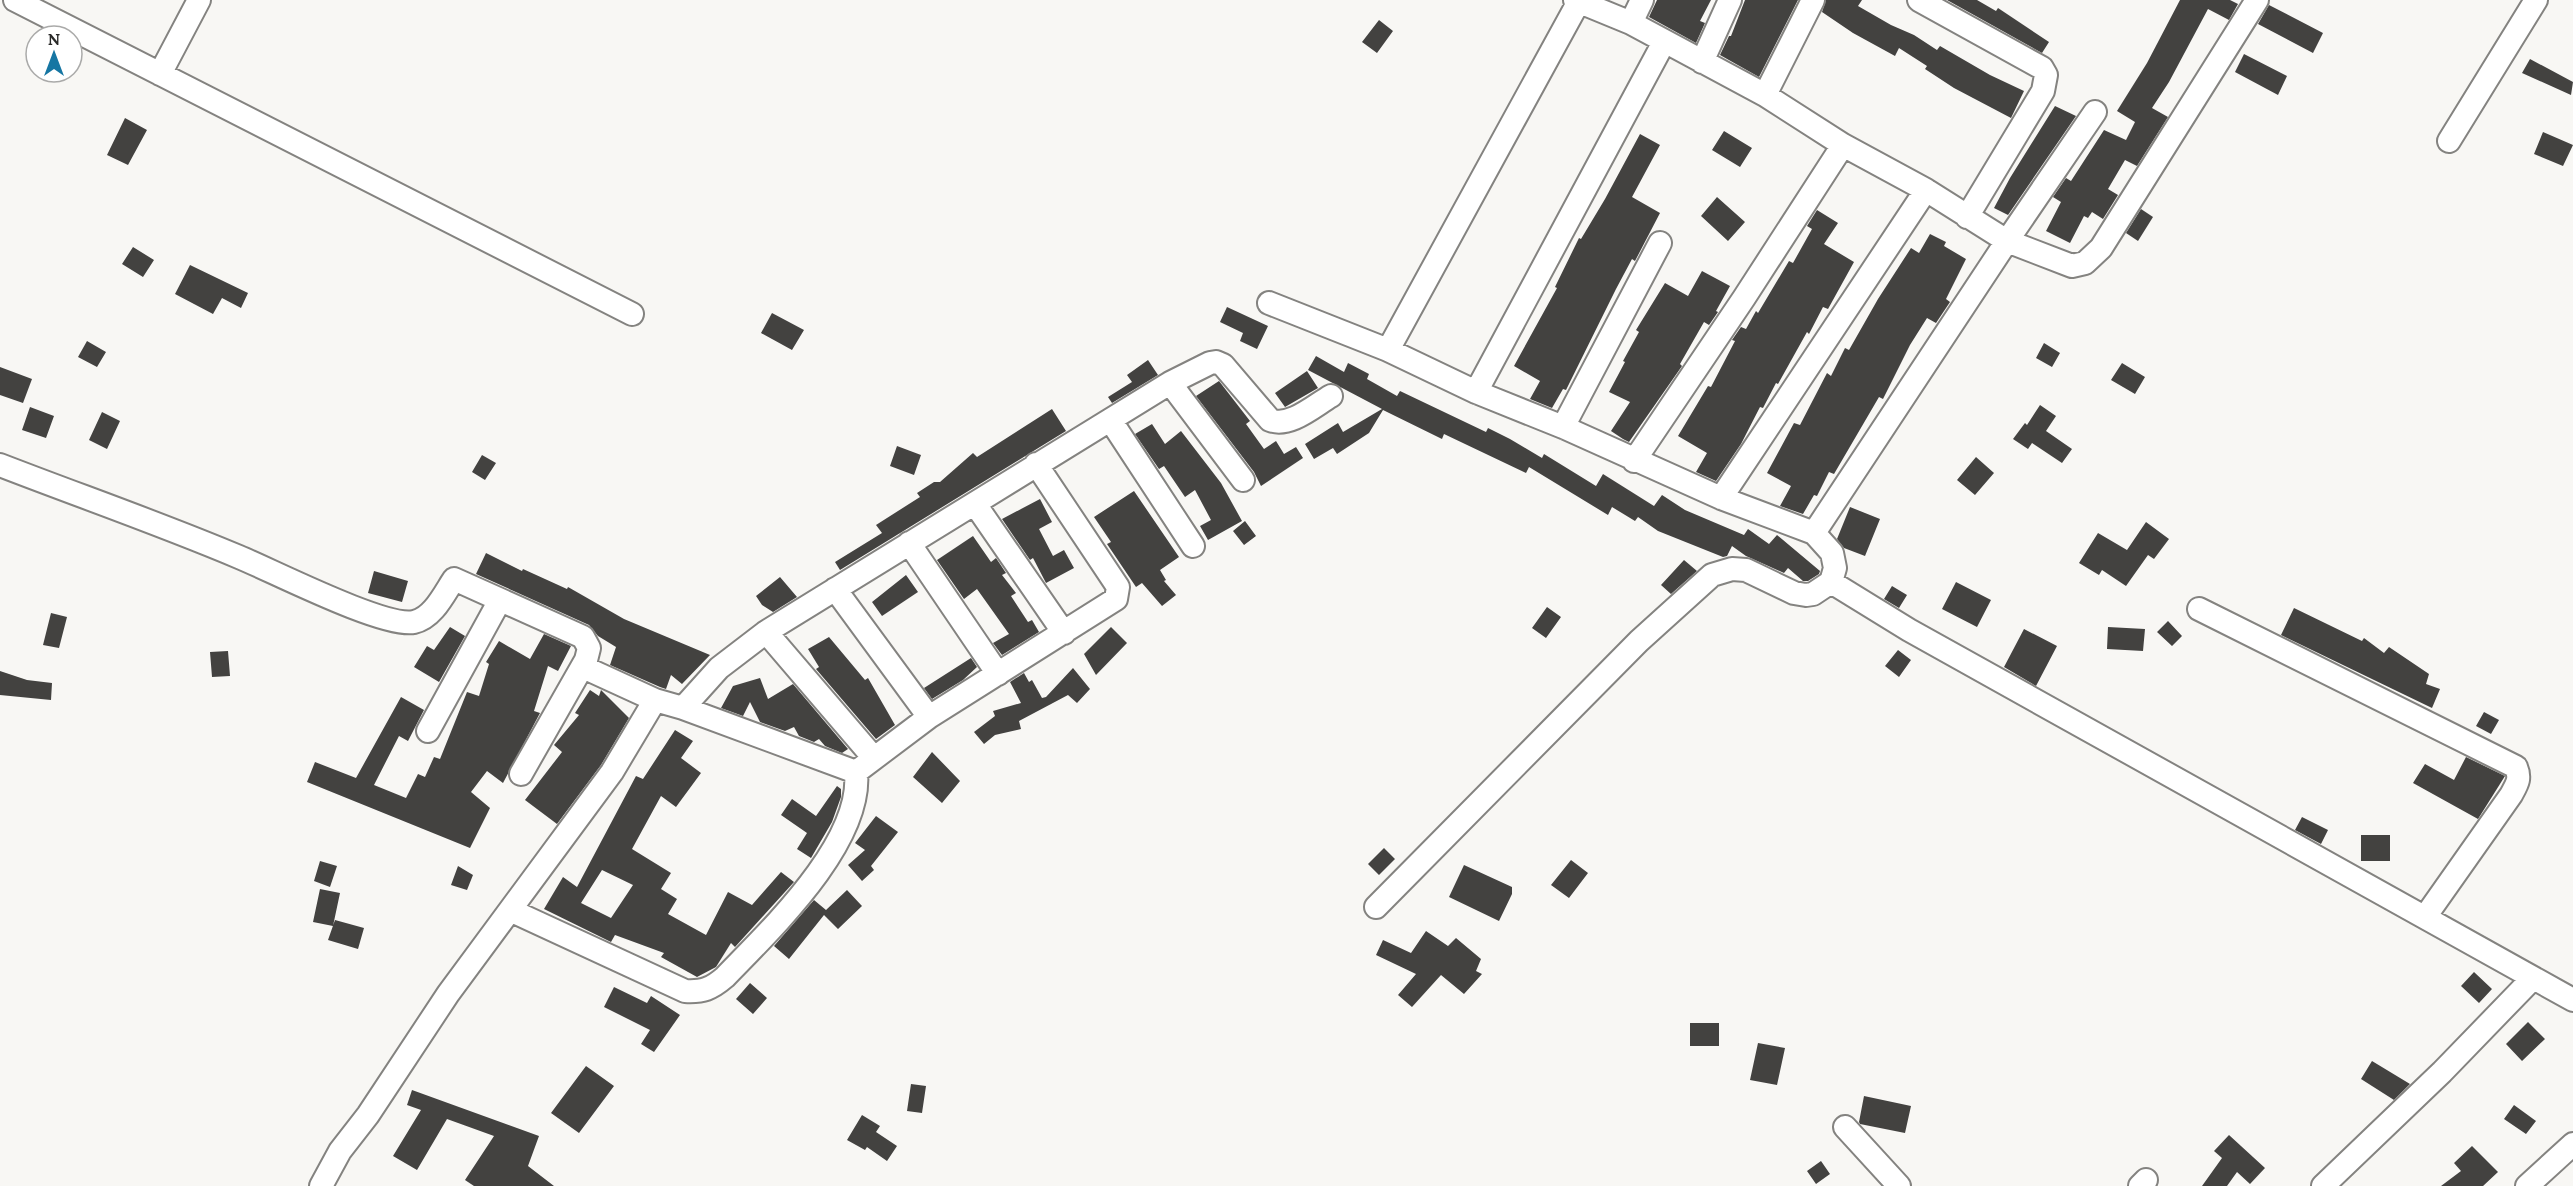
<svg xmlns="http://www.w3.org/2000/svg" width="2573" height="1186" viewBox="0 0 2573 1186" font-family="Lora,serif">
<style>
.building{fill:#434240;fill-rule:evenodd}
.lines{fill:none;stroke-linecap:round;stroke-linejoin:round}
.minor-casing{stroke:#848380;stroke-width:26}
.minor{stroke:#fff;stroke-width:22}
</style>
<rect width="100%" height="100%" fill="#f8f7f4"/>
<path class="building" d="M1657,0H1711L1700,21L1705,23L1696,43L1649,17Z
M1745,0H1798L1759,77L1720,55L1729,36H1731Z
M1826,0H1862L1858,6L1891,25L1914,35L1937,50L1940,46L1990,75L2024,91L2011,118L1954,88L1925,69L1927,66L1899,48L1895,56L1853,33L1822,12Z
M1947,0H1977L1996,11L1998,8L2049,42L2042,53Z
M2180,0H2230L2238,4L2229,20L2208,9L2169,82L2152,108L2168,117L2137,166L2125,160L2108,189L2118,195L2103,219L2092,212L2088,218L2084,216L2070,243L2046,231L2061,202L2053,197L2066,178L2071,181L2104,130L2126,140L2135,122L2117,111L2147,63Z
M2269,5L2323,33L2313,53L2258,24Z
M1379,20L1393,31L1377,53L1362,42Z
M2244,54L2287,76L2278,95L2235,72Z
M2530,59L2573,82L2571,95L2522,73Z
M2055,106L2076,116L2008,215L1994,208L2010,178Z
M125,118L147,130L128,165L107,155Z
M1724,131L1752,148L1740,167L1712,150Z
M2543,132L2573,145L2563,166L2534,154Z
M1640,134L1660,145L1632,197L1660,213L1635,261L1632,259L1616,289L1566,390L1563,389L1552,408L1530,399L1540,381L1514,366L1557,288L1555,287L1579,238L1581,239L1605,199Z
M1717,197L1745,222L1728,241L1701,216Z
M2141,209L2153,217L2138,241L2126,233Z
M1817,210L1838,223L1824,244L1854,262L1828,309L1823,307L1809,334L1807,332L1778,384L1776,383L1763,408L1760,407L1741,444L1716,481L1696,472L1707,453L1678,436L1708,386L1711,387L1735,341L1732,340L1741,327L1746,329L1756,311L1758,313L1789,261L1793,263L1812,229L1807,226Z
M1930,234L1946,242L1944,246L1966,259L1946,299L1950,302L1936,323L1927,318L1910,345L1883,399L1879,397L1834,474L1829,472L1817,496L1814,495L1803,514L1780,506L1791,486L1767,473L1794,423L1800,425L1827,373L1831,376L1845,348L1849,350L1878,299L1911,248L1919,253Z
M133,247L154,260L143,277L122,264Z
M190,265L248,293L241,308L222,298L213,314L175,294Z
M1702,271L1730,286L1716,311L1718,312L1709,325L1704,322L1680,364L1682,366L1629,442L1623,439L1611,431L1630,402L1609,392L1625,362L1623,361L1639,332L1636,330L1665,283L1688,296Z
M1227,307L1268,326L1257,349L1240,341L1243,333L1220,322Z
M772,313L804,330L792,350L761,333Z
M87,341L106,352L97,367L78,357Z
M2044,343L2060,353L2052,367L2036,358Z
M1316,356L1344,372L1348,363L1369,374L1367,379L1397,396L1400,391L1486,432L1488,428L1510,439L1542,458L1544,454L1596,486L1603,474L1654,506L1662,495L1685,510L1744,535L1748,529L1769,544L1777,535L1820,571L1819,574L1808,581H1803L1788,568L1784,573L1746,556L1732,546L1727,556L1723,557L1658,531L1638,517L1635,521L1612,507L1608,515L1529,467L1526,473L1444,434L1442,439L1383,410L1369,433L1337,454L1333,448L1314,459L1305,444L1338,423L1343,432L1382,409L1308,370Z
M1148,360L1158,375L1112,403L1108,397L1132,382L1127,375Z
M2122,363L2145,377L2135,394L2111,380Z
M0,367L32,379L23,403L0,395Z
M1307,371L1318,388L1285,407L1275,393Z
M1219,381L1250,421L1246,424L1264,449L1276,441L1284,454L1296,447L1303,458L1261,486L1254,472L1196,396Z
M2040,405L2056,416L2046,431L2072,449L2062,463L2032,443L2028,449L2013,439L2025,423L2027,425Z
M30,407L54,416L46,438L22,430Z
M1052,409L1066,431L840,570L835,562L882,533L876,525L920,497L917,493L934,482H940L973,453L977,457Z
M102,412L120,421L107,449L89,440Z
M1152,424L1165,444L1181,431L1221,483L1242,521L1208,540L1200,526L1211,520L1195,490L1185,497L1164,466L1159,469L1135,434Z
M897,446L921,455L914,475L890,466Z
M482,455L496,463L485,480L472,472Z
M1976,457L1994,473L1975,495L1957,480Z
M1134,491L1179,557L1160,570L1166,580L1164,581L1176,595L1162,606L1142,583L1136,587L1107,544L1111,542L1094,517Z
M1040,499L1052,522L1039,529L1053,556L1064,550L1074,568L1046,583L1033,558L1030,560L1002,519Z
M1850,507L1880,519L1865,556L1844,548L1837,539Z
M1245,521L1256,536L1244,545L1233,531Z
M2146,522L2169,539L2154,559L2148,555L2126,586L2102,570L2099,575L2079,563L2098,533L2127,550Z
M973,536L991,562L996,558L1006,573L1002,575L1016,593L1011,596L1028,622L1032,620L1039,632L1002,655L993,643L1009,634L977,589L964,599L937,560Z
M486,553L522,571L523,569L567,589L568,587L624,619L710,655L682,684L671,675L666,689L660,687L610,665L616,647L598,636L589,625L476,574Z
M1684,560L1697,571L1671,594L1661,585Z
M374,571L408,581L402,602L368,593Z
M906,575L918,592L882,616L872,602Z
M780,577L797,597L773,612L762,605L756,596Z
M1956,582L1991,600L1977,627L1942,609Z
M1892,586L1907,595L1899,608L1884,599Z
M1547,607L1561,617L1546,638L1532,628Z
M2294,608L2362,641L2364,638L2384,653L2389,647L2429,674L2426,684L2440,689L2432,708L2281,635Z
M51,613L67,617L59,648L43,645Z
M2168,621L2182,636L2172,646L2157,632Z
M450,627L465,636L439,682L414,667L427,646L434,650Z
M1111,627L1127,643L1096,675L1084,654Z
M2108,627L2145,629L2143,651L2107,649Z
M2024,629L2057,646L2036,686L2004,667Z
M544,634L571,646L558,671L548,666L534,711L540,713L503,783L487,771L471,792L490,808L470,848L307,782L315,762L356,778L401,697L424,710L408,741L399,736L374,785L406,798L418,774L425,777L434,757L440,759L467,692L479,696L489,664L486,662L499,641L530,659Z
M829,637L865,680L868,678L895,725L876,739L816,669L819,667L808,649Z
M1898,650L1911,660L1899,677L1885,666Z
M228,651L230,676L212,677L210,652Z
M971,658L977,667L963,680L932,699L924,688Z
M1073,668L1090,689L1077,703L1068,695L1019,721L1021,729L995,735L984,744L974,732L995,716L993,711L1021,703L1010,682L1024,673L1029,682L1032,680L1042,698L1046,697Z
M0,671L27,680L52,683L51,700L0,695Z
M760,678L768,699L793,684L848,749L842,753L825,746L819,739L814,742L799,736L794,727L785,731L760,722L750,702L743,716L721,708L733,686Z
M590,690L599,696L601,690L629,718L601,765L557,824L525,800L562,752L554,745L579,715L575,713Z
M2484,712L2499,720L2491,734L2476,726Z
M675,730L693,741L681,758L701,773L676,807L661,796L632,849L671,873L661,889L677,899L668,914L706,935L728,892L752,905L781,872L794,882L735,947L731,943L716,967L697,977L661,957L664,953L615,935L611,942L544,909L563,877L577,887L636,776L643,779ZM602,870L633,885L611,918L581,903Z
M932,752L960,781L942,803L913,777Z
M2466,757L2505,776L2478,819L2413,783L2425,764L2454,780Z
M837,786L841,789V797L832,822L811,858L797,849L807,833L781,815L792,799L816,816Z
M876,816L898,832L871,866L874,870L862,881L848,865L865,850L855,843Z
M2302,817L2328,830L2321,844L2295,830Z
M2361,835H2390V861H2361Z
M1384,848L1395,859L1379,875L1368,864Z
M1571,860L1588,873L1569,898L1551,885Z
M320,861L337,866L330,887L314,881Z
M1464,865L1512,887V894L1499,921L1449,897Z
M458,866L473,875L467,890L451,885Z
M320,889L340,893L333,926L313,922Z
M847,890L862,906L838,929L824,915L789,959L774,946L814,900L826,910Z
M335,920L364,928L358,949L328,940Z
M1426,931L1448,946L1456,938L1481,959L1476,971L1482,974L1464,994L1441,975L1412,1007L1398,995L1416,974L1376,955L1383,940L1411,953Z
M2474,972L2492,989L2479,1003L2461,986Z
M750,983L767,998L753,1014L736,999Z
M614,987L647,1003L651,996L680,1015L654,1052L641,1044L650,1030L604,1007Z
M2528,1022L2545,1039L2522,1061L2506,1044Z
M1690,1023H1719V1046H1690Z
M1758,1043L1785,1048L1777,1085L1750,1080Z
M2372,1061L2410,1084L2394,1100L2361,1079Z
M586,1066L614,1086L579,1133L551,1113Z
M911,1084L926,1086L922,1113L907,1111Z
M412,1090L539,1136L528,1166L554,1186H474L465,1180L494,1136L447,1119L417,1170L393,1156L421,1110L407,1105Z
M1864,1096L1911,1106L1905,1133L1860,1124L1859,1122Z
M2514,1105L2536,1121L2526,1134L2504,1119Z
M862,1115L880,1126L876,1132L897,1146L887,1161L867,1147L865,1150L847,1140Z
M2229,1135L2265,1168L2250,1184L2237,1172L2227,1186H2202L2222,1158L2214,1151Z
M2472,1146L2498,1172L2483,1186H2441L2461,1171L2454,1163Z
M1821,1161L1830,1174L1816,1184L1807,1171Z"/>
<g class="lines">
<defs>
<path id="minor" d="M15,0L632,314
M1575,0L1631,23L1765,95L1843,145L1926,190L2007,241L2072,266L2085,263L2101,248L2257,0
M1919,0L2042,68L2046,75L2043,91L1967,217
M1631,23L1642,0
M1702,62L1730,0
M160,74L199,0
M1765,95L1813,0
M2449,141L2536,0
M1269,303L1388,350L1476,392L1563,427L1721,498L1814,533L1832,553L1835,568L1831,582L1909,630L2573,1000
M1388,350L1578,3
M1170,383L1243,480
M1476,392L1664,42
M1111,421L1193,546
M1563,427L1660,243
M1634,461L1744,298L1843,145
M0,465C80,496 161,524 239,557C273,571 384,628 414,622C433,618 444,594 454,579L583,637L589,648L586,660L521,774
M1721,498L1926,190
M975,504L1064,633
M1814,533L2007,241L2095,112
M909,543L998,674
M835,589L929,717
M2199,609L2516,767C2521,779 2517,784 2511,795L2425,917
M766,632L873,757
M583,667L655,700
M683,708L856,772
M428,731L500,600
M1376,907L1639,641L1712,575L1732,569L1746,570L1794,593L1806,595L1813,594L1831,582
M512,911L685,991C703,992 711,989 725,977C770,930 863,843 856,772L929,717L1116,599L1118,587L1036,464
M1845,1127L1899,1186
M321,1186L340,1151L368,1115L448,994L612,772L655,700L683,708L719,668L766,632L1170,383L1210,363L1216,362L1223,365L1270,420C1290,428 1315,405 1331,396
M2140,1186L2146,1180
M2323,1186L2442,1072L2533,978
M2527,1186L2573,1144"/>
</defs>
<use href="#minor" class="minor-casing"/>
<use href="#minor" class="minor"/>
</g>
<g transform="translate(54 54)"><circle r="28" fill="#ffffff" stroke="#aaaaa9" stroke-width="1.5"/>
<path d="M0-4.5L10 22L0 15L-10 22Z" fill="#1676a3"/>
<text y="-9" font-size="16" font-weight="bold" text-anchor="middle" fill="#2a2a29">N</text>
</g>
</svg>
